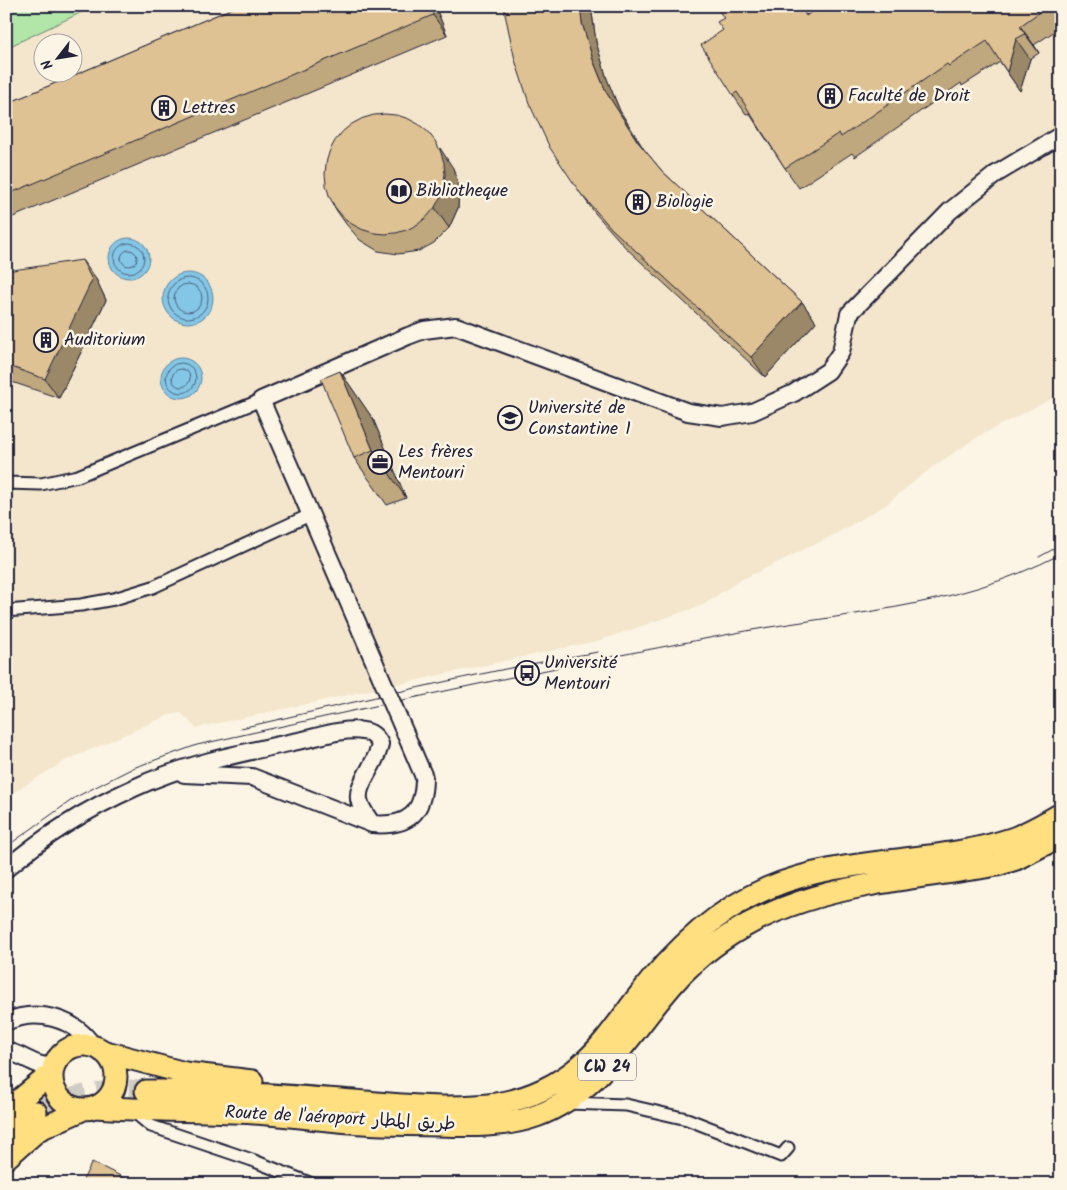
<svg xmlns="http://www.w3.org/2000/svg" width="1067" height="1190" viewBox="0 0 1067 1190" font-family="Kalam,'Playpen Sans Arabic',sans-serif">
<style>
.built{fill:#f3e6cc;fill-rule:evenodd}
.green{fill:#b1e6a8;stroke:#6a8472}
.water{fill:#84c6e5;stroke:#5d84a1}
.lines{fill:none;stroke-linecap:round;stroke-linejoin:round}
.shore{stroke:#49647f;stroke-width:1}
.highway-tunnel{stroke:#d0cbc3;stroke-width:21;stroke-dasharray:21 11;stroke-linecap:butt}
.street-casing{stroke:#22223b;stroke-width:15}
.secondary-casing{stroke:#22223b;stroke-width:20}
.highway-casing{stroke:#22223b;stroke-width:25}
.street{stroke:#fcf5e5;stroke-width:11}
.secondary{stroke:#fcf5e5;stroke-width:16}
.highway{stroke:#ffdf80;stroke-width:21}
.tram{stroke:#22223b;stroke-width:1}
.secondary-bridge-casing{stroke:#22223b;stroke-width:20;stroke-linecap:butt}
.secondary-bridge{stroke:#fcf5e5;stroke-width:16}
.wall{fill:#bfa77e;stroke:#22223b}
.shaded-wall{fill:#9b8867;stroke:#22223b}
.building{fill:#dec293;stroke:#22223b}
.labels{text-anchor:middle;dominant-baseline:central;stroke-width:5;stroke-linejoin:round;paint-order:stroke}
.shield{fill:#fcf5e5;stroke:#63616e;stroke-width:1}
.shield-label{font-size:16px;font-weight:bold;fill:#22223b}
.poi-label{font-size:18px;fill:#22223b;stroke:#fcf5e5;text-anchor:start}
.street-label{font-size:18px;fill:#22223b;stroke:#fcf5e5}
</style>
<rect width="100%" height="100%" fill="#fcf5e5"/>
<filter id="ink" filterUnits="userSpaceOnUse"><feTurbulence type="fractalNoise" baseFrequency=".02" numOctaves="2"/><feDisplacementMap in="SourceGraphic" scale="10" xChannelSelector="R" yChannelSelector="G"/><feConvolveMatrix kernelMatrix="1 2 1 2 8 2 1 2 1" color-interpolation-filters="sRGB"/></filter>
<g filter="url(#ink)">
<path class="built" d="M6,6H1061V394L979,436L931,468L884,506L834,535L737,582L703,605L601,640L196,728L181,713L169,715L65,761L6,797ZM42,42H72V72H42Z"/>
<path class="green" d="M6,6H95L6,48Z"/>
<path class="water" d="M109 258a20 20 0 1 1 40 0a20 20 0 1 1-40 0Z
M163 298a25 25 0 1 1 50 0a25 25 0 1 1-50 0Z
M161 378a20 20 0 1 1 40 0a20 20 0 1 1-40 0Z"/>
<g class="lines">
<path class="shore" d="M114 258a15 15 0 1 1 30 0a15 15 0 1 1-30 0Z
M121 258a8 8 0 1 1 16 0a8 8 0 1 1-16 0Z
M168 298a20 20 0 1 1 40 0a20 20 0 1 1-40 0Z
M174 298a14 14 0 1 1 28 0a14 14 0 1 1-28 0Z
M166 378a15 15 0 1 1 30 0a15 15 0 1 1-30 0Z
M172 378a9 9 0 1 1 18 0a9 9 0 1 1-18 0Z"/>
<path class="highway-tunnel" d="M36,1112C73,1095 106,1088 146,1091"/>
<defs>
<path id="street" d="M6,483L41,484L78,476L261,400
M6,611L81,605L114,599L153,587L312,514
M568,1103L626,1105L687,1119L781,1156L788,1148
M137,1109L139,1116L151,1126L252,1160L312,1184"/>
<path id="secondary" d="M361,631L261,400L408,336L424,330L456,326L688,412L722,417L752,412L794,393L828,371L841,352L849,314L905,257L950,211L996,174L1061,135
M184,774L252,777L372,824C408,827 424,814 424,777
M6,869C45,835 87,809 134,788C187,763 246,752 303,740C321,736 344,728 363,731C371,732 376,736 380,744C378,763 353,786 360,803C362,811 368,817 372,824
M6,1022C37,1008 75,1018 93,1046
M6,1051C23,1054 36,1068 53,1066"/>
<path id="highway" d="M52 1077a32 32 0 1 1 64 0a32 32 0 1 1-64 0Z
M102,1051L185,1073L252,1081
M146,1091C215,1090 285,1096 354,1101C401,1105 453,1111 501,1103C530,1098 560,1084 582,1064C604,1045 620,1020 637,998C672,952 714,911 768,888C845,855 932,865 1011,839C1029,833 1045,823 1061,814
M95,1107C148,1111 201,1110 254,1113C291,1115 327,1121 363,1123C388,1125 413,1124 438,1125C470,1126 505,1127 536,1116C605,1091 635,1022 684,972C771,884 885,885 997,865L1016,859L1061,836
M6,1111L52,1073
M6,1136L36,1112
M6,1158L38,1130L84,1109"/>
</defs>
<use href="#street" class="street-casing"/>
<use href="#secondary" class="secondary-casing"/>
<use href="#highway" class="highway-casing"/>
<use href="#street" class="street"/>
<use href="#secondary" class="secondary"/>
<use href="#highway" class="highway"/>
<path class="tram" d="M1039,557L1061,545
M241,728C360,701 477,672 598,652
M6,847L76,797L133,768L197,745C373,706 548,668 725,635C841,612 952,611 1061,554"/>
<defs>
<path id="secondary-bridge" d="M361,631L424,777"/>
</defs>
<use href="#secondary-bridge" class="secondary-bridge-casing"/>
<use href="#secondary-bridge" class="secondary-bridge"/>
</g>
<path class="wall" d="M238,6H435L447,35L6,220V104Z
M591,6L596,42L607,79L620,111L643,148L662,171L802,302L816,322L765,377L626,248L595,213L581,194Z
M718,6H801L807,15L820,6H1061V27L1034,45L1039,53L1030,59L1020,91L1000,62L962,86L961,83L855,157L852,153L799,188L785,168L749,113L746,114L733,95L723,30L724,18Z
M453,168L459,187L458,208L449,228L434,243L419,251L398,254L378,251L360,240L346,224L332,204Z
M6,271L96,279L106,300L59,398L6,380Z
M340,371L373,419L406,498L387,505L354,458Z"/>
<path class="shaded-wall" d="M429,6H435L447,35L433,15Z
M580,6H591L596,42L607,79L620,111L652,162L638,142L606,92L593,60L582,23Z
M1020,26L1034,45L1039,53L1025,34Z
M1016,39L1030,59L1020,91L1007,72Z
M440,148L453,168L459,187L458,208L449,228L435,208Z
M82,260L96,279L106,300L59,398L45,379Z
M802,302L816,322L765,377L751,357Z
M340,371L373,419L406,498L373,450Z"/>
<path class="building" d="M238,6H429L433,15L6,195V104Z
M504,6H580L582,23L593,60L606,92L638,142L662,171L802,302L751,357L612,229L581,194L550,148L529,103L515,60L505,14Z
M718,6H800L806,16L820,6H1048L1020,26L1025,34L1016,39L1007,72L987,41L949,66L947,64L841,137L839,133L785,168L737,92L733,95L701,45L723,30L717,22L724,18L716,7Z
M325 174a60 60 0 1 1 120 0a60 60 0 1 1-120 0Z
M82,260L92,280L45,379L6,365V271Z
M340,371L373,450L354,458L321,379Z
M92,1162L137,1184H90L83,1180Z"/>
</g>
<defs>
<symbol id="building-ring" viewBox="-11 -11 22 22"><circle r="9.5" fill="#fcf5e5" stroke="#22223b" stroke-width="1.5"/><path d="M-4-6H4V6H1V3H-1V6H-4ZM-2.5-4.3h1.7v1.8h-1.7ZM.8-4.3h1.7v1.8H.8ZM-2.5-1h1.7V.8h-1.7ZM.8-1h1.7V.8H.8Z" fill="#22223b"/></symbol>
<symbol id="library-ring" viewBox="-11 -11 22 22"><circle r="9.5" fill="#fcf5e5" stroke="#22223b" stroke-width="1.5"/><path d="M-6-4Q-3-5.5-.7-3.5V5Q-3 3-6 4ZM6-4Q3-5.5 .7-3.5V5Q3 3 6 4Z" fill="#22223b"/></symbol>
<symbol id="university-ring" viewBox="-11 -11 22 22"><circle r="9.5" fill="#fcf5e5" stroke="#22223b" stroke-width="1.5"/><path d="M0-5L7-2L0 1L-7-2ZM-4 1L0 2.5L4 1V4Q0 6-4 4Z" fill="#22223b"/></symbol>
<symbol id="office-ring" viewBox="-11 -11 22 22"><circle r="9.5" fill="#fcf5e5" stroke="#22223b" stroke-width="1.5"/><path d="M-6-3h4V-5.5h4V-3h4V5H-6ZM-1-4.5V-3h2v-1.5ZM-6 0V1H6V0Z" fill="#22223b"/></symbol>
<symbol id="bus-ring" viewBox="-11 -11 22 22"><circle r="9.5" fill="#fcf5e5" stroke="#22223b" stroke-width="1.5"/><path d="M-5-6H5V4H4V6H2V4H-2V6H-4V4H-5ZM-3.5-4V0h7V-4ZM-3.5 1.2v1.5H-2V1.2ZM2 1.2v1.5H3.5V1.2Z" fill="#22223b"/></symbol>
</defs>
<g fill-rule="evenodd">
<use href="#building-ring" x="816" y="82" width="28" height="28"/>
<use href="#building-ring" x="150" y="94" width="28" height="28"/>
<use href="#library-ring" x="385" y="177" width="28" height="28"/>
<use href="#building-ring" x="624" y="188" width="28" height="28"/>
<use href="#building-ring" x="32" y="326" width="28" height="28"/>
<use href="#university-ring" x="496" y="404" width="28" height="28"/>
<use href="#office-ring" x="366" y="448" width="28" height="28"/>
<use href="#bus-ring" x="513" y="659" width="28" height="28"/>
</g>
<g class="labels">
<rect class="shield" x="578" y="1053.5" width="58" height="27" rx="4"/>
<g class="shield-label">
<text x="607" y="1067">CW 24</text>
</g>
<g class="poi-label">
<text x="848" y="96">Faculté de Droit</text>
<text x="182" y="108">Lettres</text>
<text x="416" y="191">Bibliotheque</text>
<text x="656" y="202">Biologie</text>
<text x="64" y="340">Auditorium</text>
<text x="528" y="408">Université de<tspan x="528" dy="21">Constantine 1</tspan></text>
<text x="398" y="452">Les frères<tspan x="398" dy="21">Mentouri</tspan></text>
<text x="544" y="663">Université<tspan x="544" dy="21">Mentouri</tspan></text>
</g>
<g class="street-label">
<text transform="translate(340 1119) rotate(3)">Route de l'aéroport طريق المطار</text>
</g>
</g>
<rect width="1067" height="1190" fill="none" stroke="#fcf5e5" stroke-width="25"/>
<rect x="12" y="12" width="1042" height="1165" fill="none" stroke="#22223b" stroke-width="2" filter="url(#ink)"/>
<g transform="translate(58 58) rotate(239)"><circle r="24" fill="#fcf5e5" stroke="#a5a1a1"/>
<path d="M0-4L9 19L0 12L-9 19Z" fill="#22223b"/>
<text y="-8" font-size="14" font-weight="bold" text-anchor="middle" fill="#22223b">N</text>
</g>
</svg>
